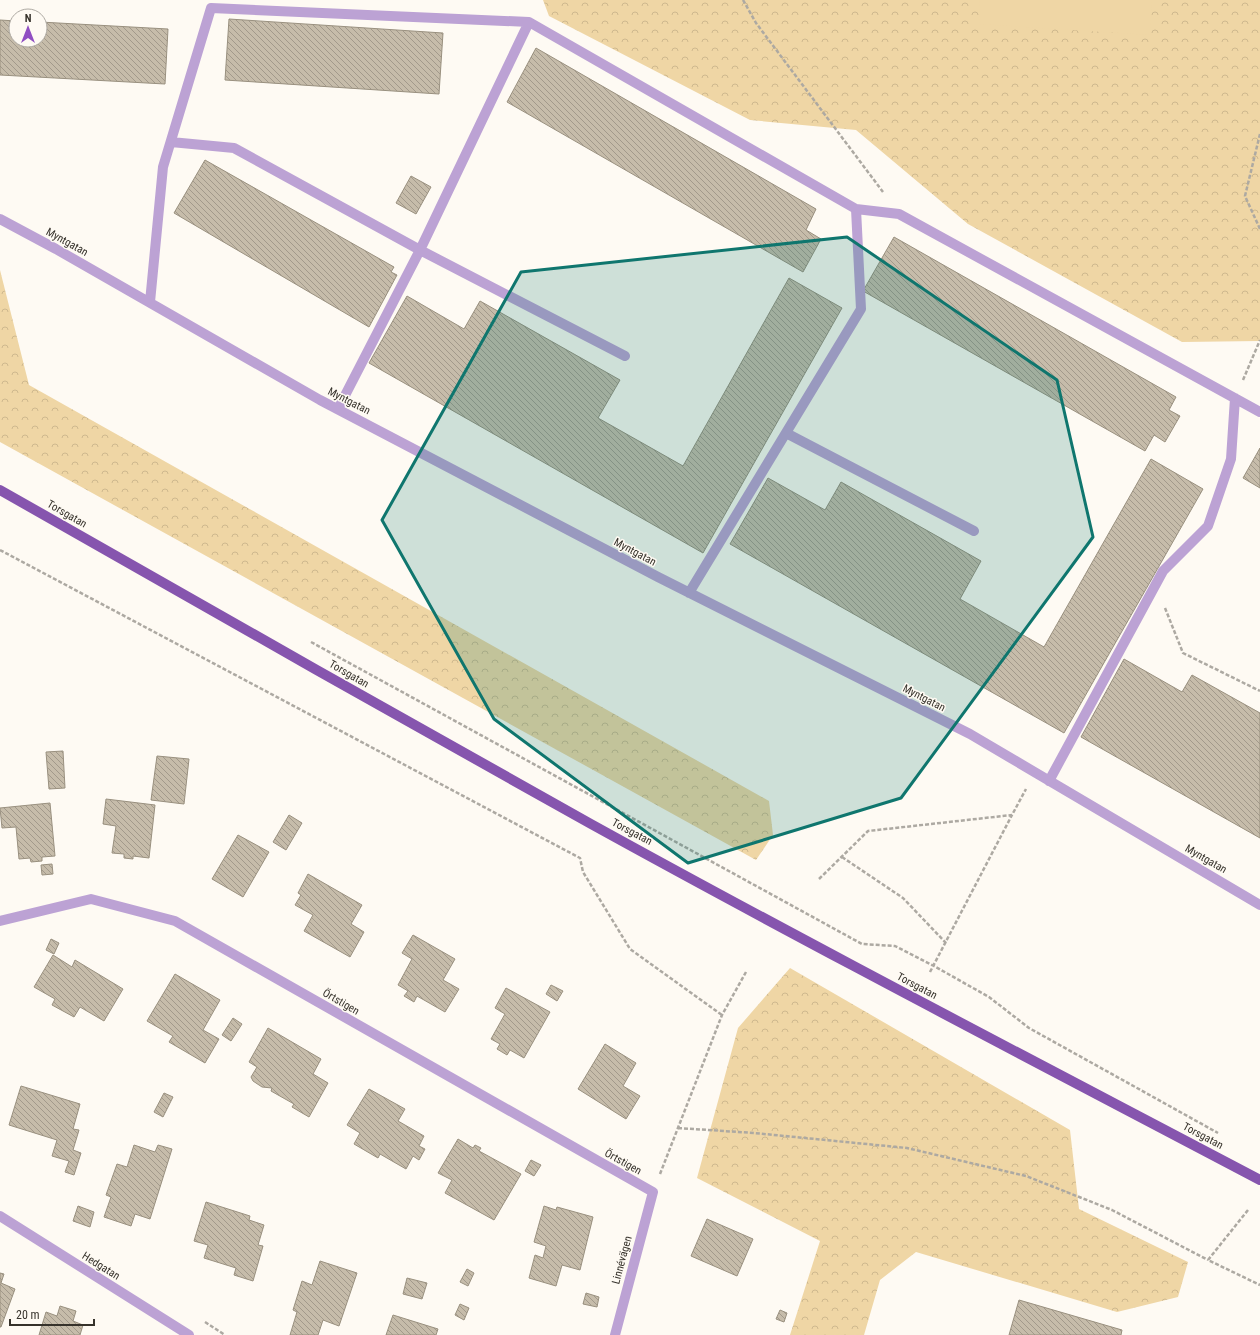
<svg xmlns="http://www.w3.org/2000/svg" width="1260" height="1335" viewBox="0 0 1260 1335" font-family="'Roboto Condensed',sans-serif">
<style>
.forest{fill:url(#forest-crowns)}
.park{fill:#efd6a5}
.building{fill:url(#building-back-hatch);stroke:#99907f}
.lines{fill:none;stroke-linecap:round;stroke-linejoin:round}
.path{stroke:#ada9a2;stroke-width:2.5;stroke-dasharray:4 2;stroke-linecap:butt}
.minor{stroke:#bca2d4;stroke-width:10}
.major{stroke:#8655ae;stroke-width:10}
.marked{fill:#0f766e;fill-opacity:0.2;stroke:#0f766e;stroke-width:3;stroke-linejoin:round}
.labels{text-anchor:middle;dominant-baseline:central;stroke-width:3;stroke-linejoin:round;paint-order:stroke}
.street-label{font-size:11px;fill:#36322b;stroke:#fefaf3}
</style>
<defs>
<pattern id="forest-crowns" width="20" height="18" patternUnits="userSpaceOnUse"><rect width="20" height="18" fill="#efd6a5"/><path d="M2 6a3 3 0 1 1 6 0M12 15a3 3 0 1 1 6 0" fill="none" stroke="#ceb88e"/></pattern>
<pattern id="building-back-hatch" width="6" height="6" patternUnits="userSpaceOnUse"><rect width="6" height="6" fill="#c6bcaa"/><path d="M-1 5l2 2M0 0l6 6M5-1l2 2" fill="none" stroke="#a2998b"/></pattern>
</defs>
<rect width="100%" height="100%" fill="#fefaf3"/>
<path class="forest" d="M543,0H1260V341L1182,342L968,224L856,130L750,120L549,16Z
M0,270L29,385L769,801L773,835L756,860L0,442Z
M790,968L1070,1130L1079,1209L1188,1262L1178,1297L1117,1312L916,1252L880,1280L864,1335H790L820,1241L697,1178L738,1028Z"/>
<path class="park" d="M980,0H1152L1150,35L979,24Z"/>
<path class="building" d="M229,19L443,33L439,94L225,80Z
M0,20L16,21V40H40V22L168,29L165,84L0,75Z
M536,48L816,209L806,230L821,239L803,272L507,102Z
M205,160L394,267L391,272L397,275L369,327L174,213Z
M411,176L431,187L416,214L396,203Z
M894,237L1176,397L1169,410L1180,416L1165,442L1154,435L1145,451L863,291Z
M789,278L842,308L703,553L369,363L407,296L464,329L480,301L620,380L598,418L683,466Z
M1260,448V488L1243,478Z
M1151,459L1203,489L1064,733L730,544L768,478L825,510L841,482L981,561L960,599L1044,647Z
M1124,659L1182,692L1192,675L1260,713V838L1081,737Z
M63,751L65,788L49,789L46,752Z
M157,756L189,759L184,804L151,800Z
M106,799L155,805L149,858L133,856V859L124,858V854L112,853L116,826L103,824Z
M50,803L55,856L42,857V861L31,862L30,858L19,859L16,827L2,828L0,808Z
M289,815L302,823L286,850L273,842Z
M238,835L269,852L243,897L212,879Z
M52,864L53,874L42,875L41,865Z
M308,874L362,905L351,924L364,932L350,957L304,931L313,915L295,905L301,895L298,893Z
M413,935L455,959L443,980L459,989L445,1012L417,996L414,1002L404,996L408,991L398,985L412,959L402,953Z
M51,939L59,943L54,954L46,950Z
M53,955L72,967L75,960L123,989L104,1021L80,1007L74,1017L52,1005L55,999L34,987Z
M175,974L220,1000L203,1030L219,1039L205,1063L169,1042L173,1036L147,1021Z
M551,985L563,991L557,1001L546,994Z
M506,988L550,1012L524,1058L510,1050L507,1055L497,1049L500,1044L491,1039L505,1014L495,1008Z
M233,1018L242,1024L231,1041L222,1035Z
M268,1028L321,1059L313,1074L328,1083L309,1117L292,1107L294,1104L271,1091L272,1088L262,1087L253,1081L251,1077L257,1067L249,1062Z
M605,1044L636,1063L623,1086L640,1096L626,1119L578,1089Z
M21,1086L80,1104L73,1129L79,1130L73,1150L81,1153L74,1175L65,1172L69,1161L52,1156L57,1140L9,1125Z
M369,1089L405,1109L398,1121L424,1136L419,1146L425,1149L419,1160L413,1156L406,1169L380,1154L378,1158L354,1144L360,1133L347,1125Z
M164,1093L173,1097L163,1117L154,1112Z
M458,1139L473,1148L475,1145L481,1148L479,1151L521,1174L494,1220L445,1193L452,1180L438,1173Z
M134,1145L155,1152L158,1145L172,1149L150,1219L135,1214L131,1226L104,1217L111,1197L106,1195L117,1164L127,1167Z
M531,1160L541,1165L534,1176L525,1171Z
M206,1202L250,1216L249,1220L264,1225L258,1245L263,1246L253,1281L234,1275L236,1268L204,1258L208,1245L194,1241Z
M78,1206L94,1212L90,1227L73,1221Z
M544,1206L556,1210L557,1207L593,1217L580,1270L562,1265L556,1286L529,1278L535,1255L543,1258L546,1246L534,1242Z
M707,1219L753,1239L737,1276L691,1256Z
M320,1261L357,1273L339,1326L323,1320L318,1335H290L297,1312L293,1310L302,1281L312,1285Z
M467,1269L474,1273L468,1286L460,1282Z
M0,1273L4,1274L1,1283L15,1289L1,1327H0Z
M407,1278L427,1283L422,1299L403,1294Z
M586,1293L599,1297L597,1307L583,1304Z
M1019,1300L1122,1330L1121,1335H1009Z
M460,1304L469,1308L464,1320L455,1315Z
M60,1306L76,1311L73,1321L83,1325L80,1335H39L46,1312L57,1316Z
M780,1310L787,1313L784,1322L776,1319Z
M393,1315L438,1329L436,1335H386Z"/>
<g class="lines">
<path class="path" d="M743,0L756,23L883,192
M1260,134L1245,196L1260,229
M1243,380L1260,340
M0,550L580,858L583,872L630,949L722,1015
M1165,608L1183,653L1260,691
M311,642L862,944L895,946L934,966L989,997L1029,1028L1218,1133
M842,857L903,898L946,943
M819,879L868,831L1012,815L1026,789
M930,972L1012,815
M678,1128L754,1133L907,1148L1026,1176L1112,1210L1208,1260
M660,1174L722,1015L746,972
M1248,1210L1208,1260L1260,1285
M205,1322L225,1335"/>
<path class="minor" d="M171,142L234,148L420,250L625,356
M856,209L899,214L1260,412
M0,219L56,249L320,400L658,577L970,734L1260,905
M150,302L163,167L211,8L529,22L856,209L861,309L689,593
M338,409L420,250L529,22
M786,433L974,531
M1049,781L1163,571L1208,526L1231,459L1235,398
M0,921L91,899L175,921L653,1192L615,1335
M0,1216L189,1335"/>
<path class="major" d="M0,490C197,602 393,714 591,824C812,946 1036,1062 1260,1180"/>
</g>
<path class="marked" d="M847,237L1057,380L1093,537L901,798L688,863L494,719L382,520L521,272Z"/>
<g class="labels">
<g class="street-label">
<text transform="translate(67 242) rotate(29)">Myntgatan</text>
<text transform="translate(349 401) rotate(27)">Myntgatan</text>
<text transform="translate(67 514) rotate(30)">Torsgatan</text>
<text transform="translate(635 552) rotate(28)">Myntgatan</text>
<text transform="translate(349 674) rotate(30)">Torsgatan</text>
<text transform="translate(924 698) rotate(27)">Myntgatan</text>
<text transform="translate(632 832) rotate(28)">Torsgatan</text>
<text transform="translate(1206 859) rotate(30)">Myntgatan</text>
<text transform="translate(917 986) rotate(28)">Torsgatan</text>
<text transform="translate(341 1002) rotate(30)">Örtstigen</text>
<text transform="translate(1203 1136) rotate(28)">Torsgatan</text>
<text transform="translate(623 1162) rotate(29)">Örtstigen</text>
<text transform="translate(622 1260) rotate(-75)">Linnévägen</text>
<text transform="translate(101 1266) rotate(32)">Hedgatan</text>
</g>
</g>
<g transform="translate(28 28)"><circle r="19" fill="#fefaf3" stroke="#aeaaa3"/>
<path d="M0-3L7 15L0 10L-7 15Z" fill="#904ec2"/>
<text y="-6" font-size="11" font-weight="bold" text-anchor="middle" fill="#36322b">N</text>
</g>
<path d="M10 1319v6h84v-6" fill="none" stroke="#36322b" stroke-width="2"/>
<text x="16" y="1319" font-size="12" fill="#36322b" stroke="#fefaf3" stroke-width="3" paint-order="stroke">20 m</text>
</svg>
